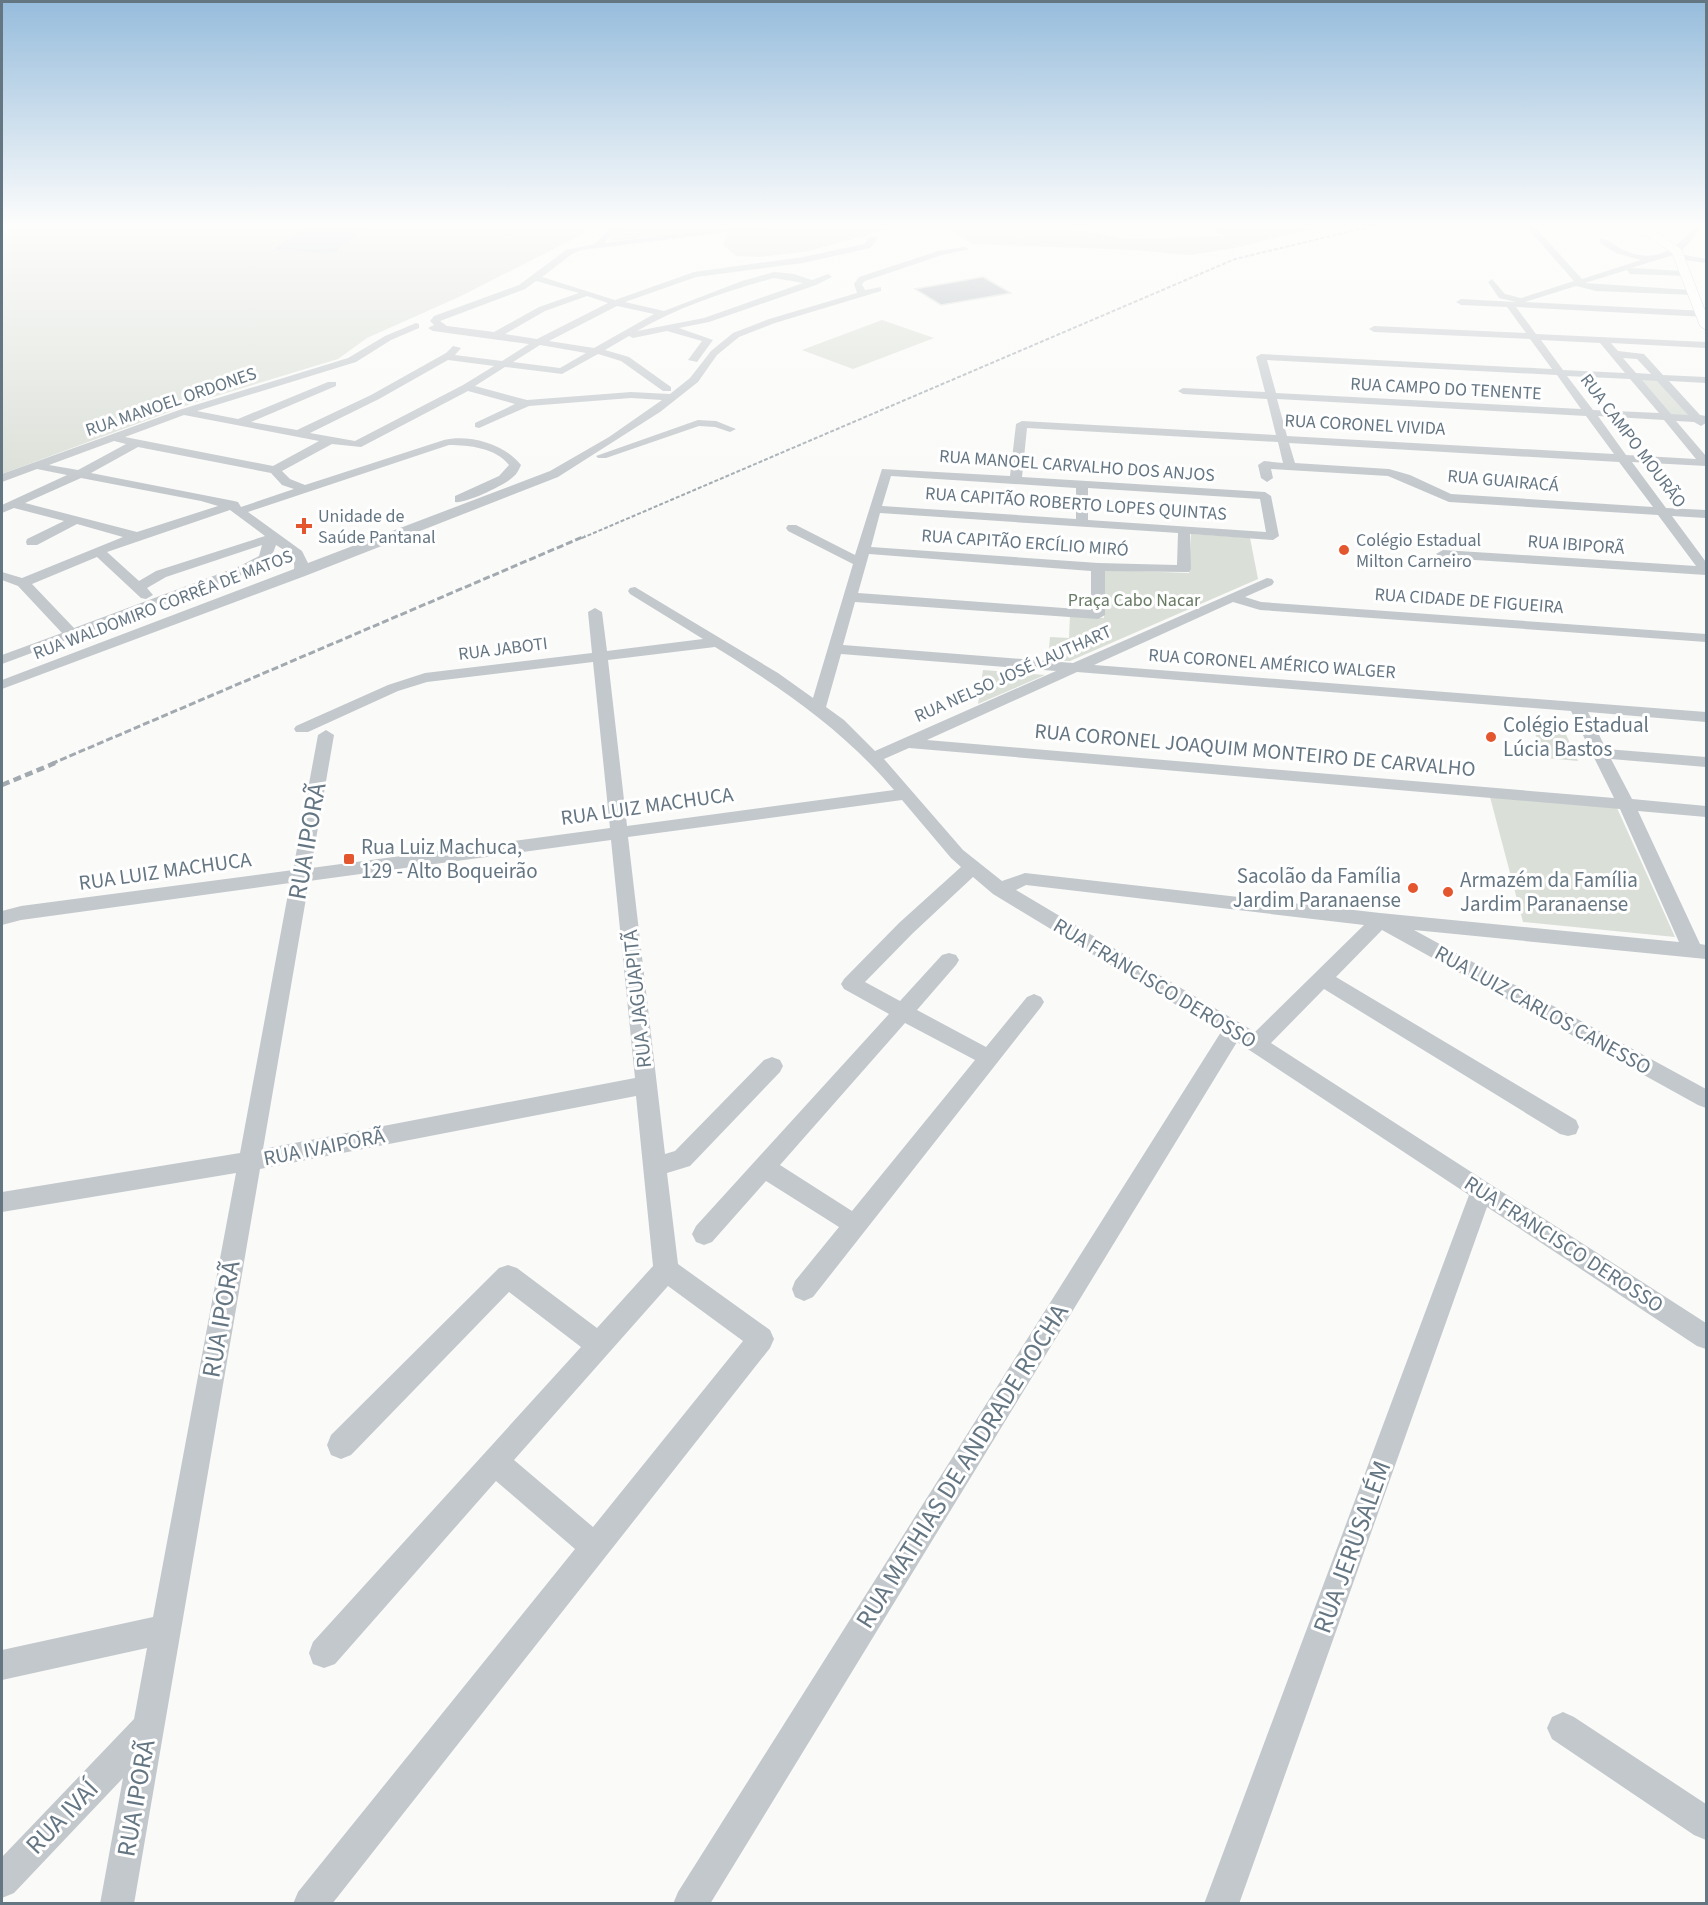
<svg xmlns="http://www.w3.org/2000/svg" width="1708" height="1905" viewBox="0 0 1708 1905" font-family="'Source Sans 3',sans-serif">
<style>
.green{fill:#dadfd7}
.water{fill:#bbc7cb}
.building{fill:#aab3b9;stroke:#dcdcda;stroke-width:1.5}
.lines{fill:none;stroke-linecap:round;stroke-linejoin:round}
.major-casing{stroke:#b5babe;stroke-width:1}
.minor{fill:#c3c8cc;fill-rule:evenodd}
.major{fill:#fff;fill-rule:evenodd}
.rail-far2{stroke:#a2aab0;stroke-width:2;stroke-dasharray:4 2;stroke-linecap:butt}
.rail-far1{stroke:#a2aab0;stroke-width:3;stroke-dasharray:7 3;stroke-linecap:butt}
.rail{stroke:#a2aab0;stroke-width:4.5;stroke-dasharray:8 4.5;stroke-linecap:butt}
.poi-dot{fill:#e4572e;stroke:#fff;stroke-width:2}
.labels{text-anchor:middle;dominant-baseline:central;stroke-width:6;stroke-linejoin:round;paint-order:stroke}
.far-street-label{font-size:18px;fill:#657683;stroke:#fff}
.far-poi-label{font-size:18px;fill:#657683;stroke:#fff;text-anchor:start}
.far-park-label{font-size:18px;fill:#687a64;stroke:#fff}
.poi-label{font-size:21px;fill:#657683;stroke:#fff;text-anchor:start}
.street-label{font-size:21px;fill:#657683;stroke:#fff}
.near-street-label{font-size:26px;fill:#657683;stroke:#fff}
</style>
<rect width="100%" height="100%" fill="#fafaf8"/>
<path class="green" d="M2,223H600L591,230L461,296L367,338L338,359L193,403L2,474Z
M624,223H947L889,229L809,251L760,257L736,256L723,245L728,230L609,241Z
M1204,223H1336L1235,248L1190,255L1135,250L973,244L949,230L1082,231L1131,239L1224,236Z
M882,320L934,338L853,369L802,350Z
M1639,378L1657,379L1689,416L1670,415Z
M1191,534L1250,538L1258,579L1070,661L1048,660L1050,637L1069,638L1070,615L1104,618L1105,570L1189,573Z
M983,670L1045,675L978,704Z
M1532,727L1564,730L1578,761L1546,758Z
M1490,797L1617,808L1675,937L1523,922Z"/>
<path class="water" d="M317,223L360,225L362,233L338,248L337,252L326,254L275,249L303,229Z"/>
<path class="building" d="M983,277L1011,293L941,305L915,289Z"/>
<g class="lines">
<defs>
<path id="major" d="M1619,223H1633L1657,233L1681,249L1706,313V330L1700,326L1672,253L1649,237Z"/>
</defs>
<use href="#major" class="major-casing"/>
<path class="minor" d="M616,223H624L604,243L767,223H790L786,225L581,250L572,254L542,277L615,300L694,272L803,257L864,244L871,236L878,238L870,248L803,263L696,277L625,302L664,311L742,281L774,272L794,274L812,280L828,274L832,277L816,285L709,322L679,328L713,340L697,362L688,360L702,341L667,331L633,338L629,336L605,350L629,357L671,387V391H663L621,361L598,354L562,374L505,367L475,386L527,400L631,392L670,394L690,378L711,351L733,333L769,319L857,293L854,284L859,277L938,251L965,247L969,249L942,255L865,281L862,284L865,290L881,287V291L775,323L739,337L717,355L698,382L660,412L558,477L305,576L2,689V680L294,569C296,556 285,551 276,545L270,561L250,572L2,664V655L62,633L18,586L2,580V572L22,578L123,537L77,524L37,545H27L26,542L27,539L64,521L14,508L2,513V505L67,475L37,469L2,482V474L179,410L348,358L385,336L416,323L419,324V328L391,340L356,362L197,411L238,419L328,382H336V386L251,422L297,430L371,395L446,353L453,346L461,348L455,355L502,361L529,344L433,331L428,328L434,325L430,321L434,316L519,285L566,250L594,244ZM774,278L803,283L704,318L637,331C678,307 727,291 774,278ZM536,281L579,293L539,307L494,332L447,326L440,321L525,289ZM587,296L608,303L537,339L505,334L545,311ZM617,306L654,314L594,348L549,341ZM540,345L586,353L560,368L513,362ZM448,360L494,366L463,385L355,441L310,433L379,399ZM468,391L515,404L475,423V427L479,428L529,406L631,398L662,400L609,437L550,471L308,563L302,551L248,512L449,445C469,445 496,448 509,465L499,476L455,496V502C465,504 505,485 513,477C517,474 519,469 521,465C505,444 469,434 444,440L305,485L290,479L282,471L332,444L361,447ZM184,415L319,441L273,466L125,437ZM114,441L126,444L78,470L49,465ZM138,447L271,473L282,485L294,489L241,507L238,502L234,501L91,473ZM81,478L201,501L218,506L137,532L25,503ZM230,510L265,536L156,571L139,581L107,552ZM262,545L259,556L240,566L74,628L32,584L97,557L141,598L146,599L153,595L147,588L166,577Z
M1490,223H1505L1491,227L1487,225Z
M1523,223H1531L1582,279L1641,260L1616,253L1600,243V239C1609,239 1614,245 1621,249C1658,266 1675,248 1700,223H1706L1680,253L1631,268L1684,271L1687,272V276L1630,274L1627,270L1585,283L1691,290L1695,293L1694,295L1596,291L1576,286L1525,302L1706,311V317L1516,307L1536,334L1706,342V348L1611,343L1618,351L1644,354L1663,375L1706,377V383L1669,381L1700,415L1706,416V423L1701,426L1694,422L1676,421L1706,456V466L1632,462L1666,508L1706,510V518L1672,516L1706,562V575L1443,558L1436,554L1443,550L1696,566L1658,515L1449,502L1388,476L1271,469L1273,478L1267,482L1261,478L1258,465L1264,461L1283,463L1278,442L1027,428L1022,477L1265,492L1271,496L1279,536L1273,540L1190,534L1191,569L1189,572L1105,571V615L1098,619L855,602L843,645L1073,663L1267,578L1272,579L1274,582L1272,585L1245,597L1261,602L1706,634V642L1260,610L1233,602L1094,665L1706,712V722L1588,712L1606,749L1706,757V767L1611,759L1632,799L1706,806V817L1638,811L1700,944L1706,945V959L1414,930L1706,1089V1108L1698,1105L1382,930L1336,977L1576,1120L1579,1127L1576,1134L1568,1136L1560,1134L1324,989L1271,1043L1706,1323V1349L1697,1346L1487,1207L1239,1904H1204L1469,1195L1237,1042L710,1904H673L678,1892L1221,1032L993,894L973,877L913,933L865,982L900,1001L942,955L949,953L956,955L959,960L956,965L917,1010L986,1047L1027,997L1034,994L1041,997L1044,1002L1041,1007L813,1297L804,1301L795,1297L792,1289L795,1281L839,1227L766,1181L712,1242L704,1245L696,1242L692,1234L696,1226L889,1014L844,989L841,984L844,979L899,923L961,867L951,858L902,800L628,837L665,1154L675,1151L764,1060L772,1057L780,1060L783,1066L780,1072L690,1166L667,1173L678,1264L770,1330L774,1339L770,1348L332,1904H293L298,1892L575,1549L496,1481L335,1664L324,1668L313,1664L309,1653L313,1642L581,1347L509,1292L351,1455L341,1459L331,1455L327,1445L331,1435L499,1268L508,1265L517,1268L597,1328L653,1266L636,1096L260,1169L134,1904H100L123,1778L14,1893L2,1898V1857L134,1719L147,1648L2,1680V1650L153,1617L236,1173L2,1212V1192L240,1153L290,883L21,920L2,925V911L21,906L293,870L318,735L326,730L334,735L311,868L610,828L593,662L427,682L398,691L308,732H296L294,729L296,726L388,685L425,673L592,653L588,612L595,608L602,612L607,651L703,639L630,594L628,591L630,588L635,587L778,673L813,698L853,564L788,531L786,528L788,525H796L855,555L882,469L1010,476L1016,424L1022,421L1276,435L1267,399L1183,394L1178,391L1183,388L1265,392L1256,357L1261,354L1552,369L1530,339L1374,332L1369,329L1374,326L1526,333L1507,307L1461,305L1456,302L1461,299L1516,302L1499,298L1488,282L1492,279L1505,294L1521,298L1574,281ZM1541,340L1600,343L1625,373L1563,370ZM1623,358L1637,359L1651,374L1636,373ZM1267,360L1557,375L1581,409L1276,393ZM1567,376L1630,379L1659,413L1593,410ZM1642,380L1657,381L1688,415L1671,414ZM1277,399L1586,416L1614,454L1287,436ZM1598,416L1664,420L1696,459L1626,455ZM1289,443L1619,462L1653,507L1451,494L1410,475L1389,469L1295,463ZM891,476L1076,488V519L882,506ZM1088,488L1260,499L1266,532L1088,520ZM880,513L1178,533L1177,565L1098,563L871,547ZM869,554L1091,571V610L858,593ZM715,647C783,689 841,728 894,790L627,826L608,660ZM841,654L1056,671L875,751L844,720L826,707ZM1077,672L1571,711L1614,798L927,740ZM909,748L1620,809L1679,942L1380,913L1025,873L1002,881L963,850L884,759ZM611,840L635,1078L263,1149L309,881ZM1026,885L1364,925L1255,1032L1016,890ZM905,1023L975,1060L852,1211L780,1165ZM668,1286L743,1341L593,1527L514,1460Z
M1680,254L1706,259V263L1677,259L1676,257Z
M698,420L716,421L736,429L730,432L715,427L699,426L606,458H598L596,456Z
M1563,1712L1574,1717L1706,1804V1840L1694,1835L1552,1739L1547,1728L1552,1717Z"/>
<use href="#major" class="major"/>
<path class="rail-far2" d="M582,538L1235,259L1385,223"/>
<path class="rail-far1" d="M51,764L585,536"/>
<path class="rail" d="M2,785L55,763"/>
</g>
<linearGradient id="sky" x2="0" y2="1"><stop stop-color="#96bcdc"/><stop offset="0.46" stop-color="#fdfdfc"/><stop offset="1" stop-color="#fdfdfc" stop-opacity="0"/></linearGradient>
<rect width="1708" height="490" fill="url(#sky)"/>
<g class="poi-dot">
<path d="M301 517h6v6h6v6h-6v6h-6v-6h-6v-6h6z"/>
<circle cx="1344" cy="550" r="6"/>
<circle cx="1491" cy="737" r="6"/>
<rect x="343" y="853" width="12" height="12" rx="3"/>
<circle cx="1413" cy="888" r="6"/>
<circle cx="1448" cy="892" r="6"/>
</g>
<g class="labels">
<g class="far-street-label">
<text transform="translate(1446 389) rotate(3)">RUA CAMPO DO TENENTE</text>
<text transform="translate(171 402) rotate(-19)">RUA MANOEL ORDONES</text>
<text transform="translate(1365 425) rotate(3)">RUA CORONEL VIVIDA</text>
<text transform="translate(1633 441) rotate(53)">RUA CAMPO MOURÃO</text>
<text transform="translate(1077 466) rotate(4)">RUA MANOEL CARVALHO DOS ANJOS</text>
<text transform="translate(1503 481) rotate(5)">RUA GUAIRACÁ</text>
<text transform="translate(1076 504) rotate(4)">RUA CAPITÃO ROBERTO LOPES QUINTAS</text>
<text transform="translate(1025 543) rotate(4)">RUA CAPITÃO ERCÍLIO MIRÓ</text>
<text transform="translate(1576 545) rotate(4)">RUA IBIPORÃ</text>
<text transform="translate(1469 601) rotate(4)">RUA CIDADE DE FIGUEIRA</text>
<text transform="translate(163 605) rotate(-21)">RUA WALDOMIRO CORRÊA DE MATOS</text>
<text transform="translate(503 649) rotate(-7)">RUA JABOTI</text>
<text transform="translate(1272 664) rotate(4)">RUA CORONEL AMÉRICO WALGER</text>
<text transform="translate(1013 674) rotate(-24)">RUA NELSO JOSÉ LAUTHART</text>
</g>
<g class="far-poi-label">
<text x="318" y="516">Unidade de<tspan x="318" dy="21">Saúde Pantanal</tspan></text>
<text x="1356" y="540">Colégio Estadual<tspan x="1356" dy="21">Milton Carneiro</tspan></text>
</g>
<g class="far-park-label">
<text x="1134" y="600">Praça Cabo Nacar</text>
</g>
<g class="poi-label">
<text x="1503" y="725">Colégio Estadual<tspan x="1503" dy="24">Lúcia Bastos</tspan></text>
<text x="361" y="847">Rua Luiz Machuca,<tspan x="361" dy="24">129 - Alto Boqueirão</tspan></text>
<text x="1401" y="876" text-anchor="end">Sacolão da Família<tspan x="1401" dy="24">Jardim Paranaense</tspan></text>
<text x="1460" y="880">Armazém da Família<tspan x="1460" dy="24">Jardim Paranaense</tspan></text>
</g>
<g class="street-label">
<text transform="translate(1255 750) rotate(5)">RUA CORONEL JOAQUIM MONTEIRO DE CARVALHO</text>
<text transform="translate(647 806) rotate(-8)">RUA LUIZ MACHUCA</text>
<text transform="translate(165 871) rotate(-8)">RUA LUIZ MACHUCA</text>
<text transform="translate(1155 983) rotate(31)">RUA FRANCISCO DEROSSO</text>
<text transform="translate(637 999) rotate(-96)">RUA JAGUAPITÃ</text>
<text transform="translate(1543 1010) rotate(29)">RUA LUIZ CARLOS CANESSO</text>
<text transform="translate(324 1147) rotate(-11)">RUA IVAIPORÃ</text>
<text transform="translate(1564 1244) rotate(33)">RUA FRANCISCO DEROSSO</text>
</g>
<g class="near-street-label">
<text transform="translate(307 841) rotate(-80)">RUA IPORÃ</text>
<text transform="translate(221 1319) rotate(-80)">RUA IPORÃ</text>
<text transform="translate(962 1466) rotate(-58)">RUA MATHIAS DE ANDRADE ROCHA</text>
<text transform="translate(1352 1547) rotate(-70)">RUA JERUSALÉM</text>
<text transform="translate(136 1798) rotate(-80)">RUA IPORÃ</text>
<text transform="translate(62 1817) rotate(-46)">RUA IVAÍ</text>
</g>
</g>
<rect width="1708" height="1905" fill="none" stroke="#657683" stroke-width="6"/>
</svg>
